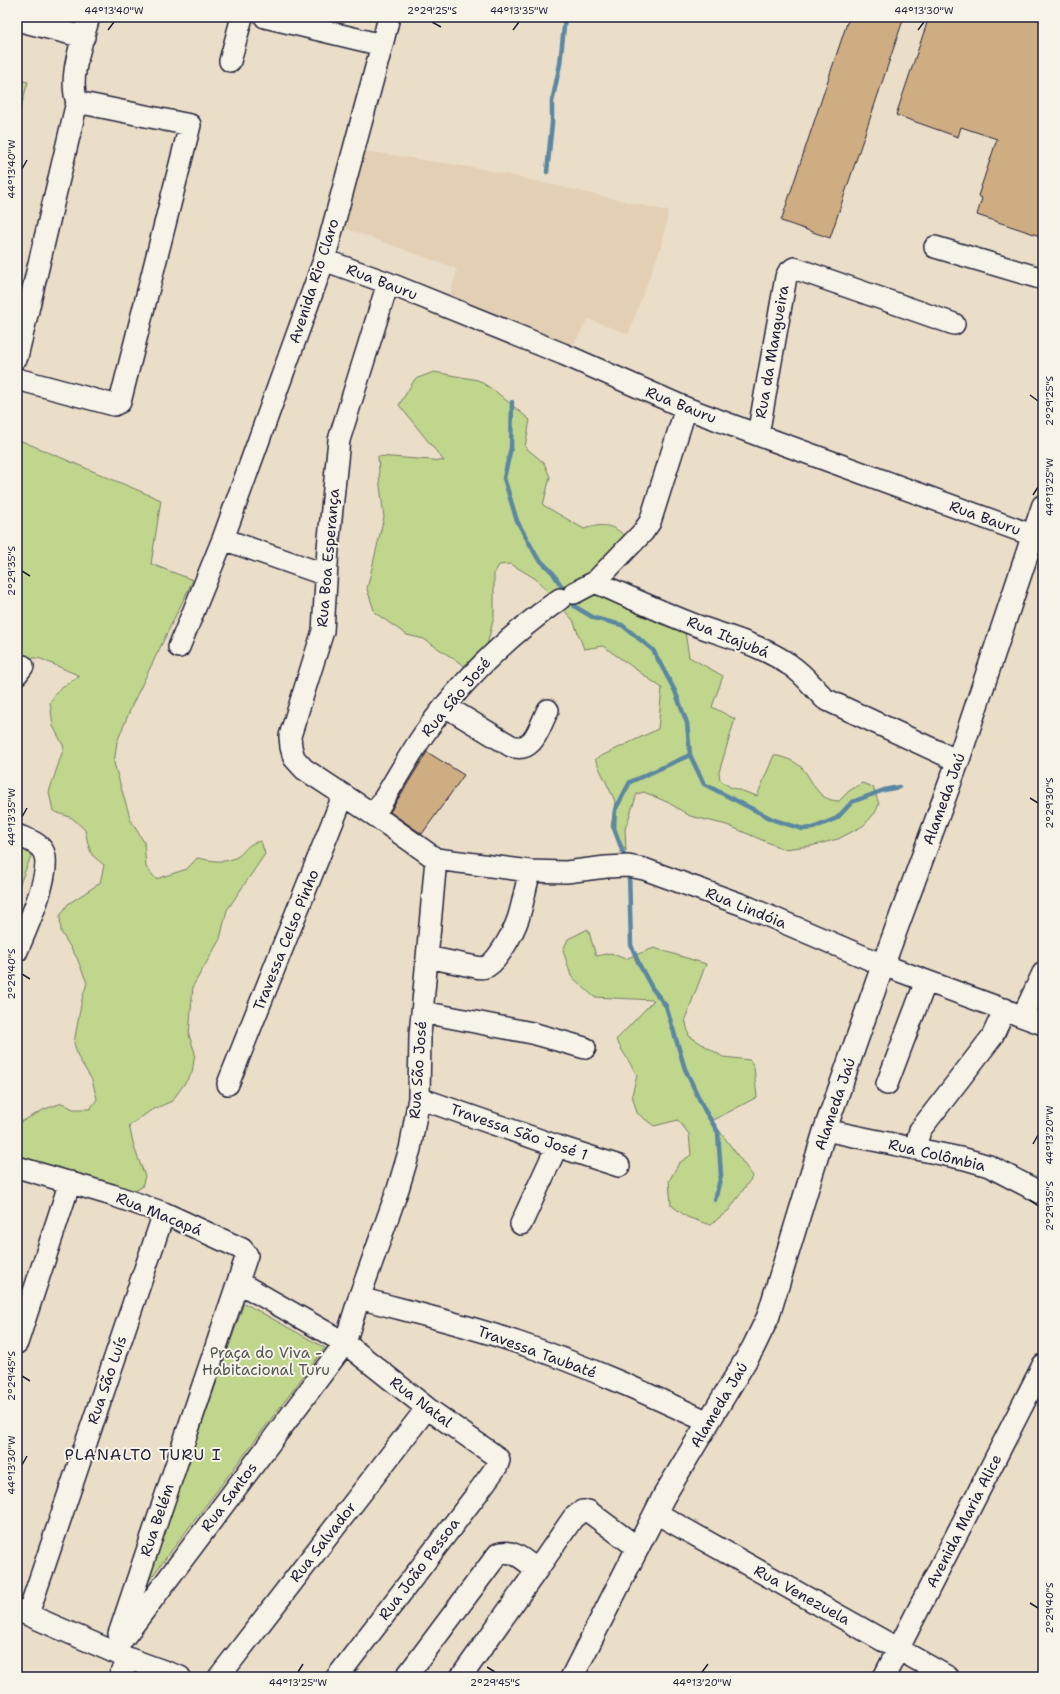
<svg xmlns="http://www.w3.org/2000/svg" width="1060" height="1694" viewBox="0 0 1060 1694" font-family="'Shantell Sans',sans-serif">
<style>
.built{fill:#e3cfb4}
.green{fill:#c0d68c;stroke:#717c64}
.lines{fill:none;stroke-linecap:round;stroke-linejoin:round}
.stream{stroke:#5c87a0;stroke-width:4.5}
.building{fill:#cfad82;stroke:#22223b}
.minor-casing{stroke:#22223b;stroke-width:24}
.major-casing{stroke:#22223b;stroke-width:25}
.minor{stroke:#f7f3e8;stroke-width:21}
.major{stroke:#f7f3e8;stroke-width:22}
.ticks{fill:none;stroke:#22223b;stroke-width:1.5}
.labels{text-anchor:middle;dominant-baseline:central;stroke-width:4;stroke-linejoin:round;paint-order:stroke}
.street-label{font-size:15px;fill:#22223b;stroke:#f7f3e8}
.park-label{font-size:15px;fill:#515853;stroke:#f7f3e8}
.neighbourhood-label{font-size:16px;letter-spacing:1px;fill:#22223b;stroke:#f7f3e8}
.neatline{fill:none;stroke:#22223b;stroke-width:1.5}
.ticks-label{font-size:10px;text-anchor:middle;fill:#22223b}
</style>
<rect width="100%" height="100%" fill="#ebdec9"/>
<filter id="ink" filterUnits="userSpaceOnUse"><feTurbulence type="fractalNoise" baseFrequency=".025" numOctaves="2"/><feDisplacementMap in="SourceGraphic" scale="8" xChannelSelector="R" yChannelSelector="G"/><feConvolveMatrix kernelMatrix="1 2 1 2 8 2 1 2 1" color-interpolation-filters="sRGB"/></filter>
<g filter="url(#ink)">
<path class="built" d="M360,150L482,169L668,211L663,241L628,334L588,319L573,345L449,299L457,269L339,226Z"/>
<path class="green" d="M17,79L28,82L17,120Z
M434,372L478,380L495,391L530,420L525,447L544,463L550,477L543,505L584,529C601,523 614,524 627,538L595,569L636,611L660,624L685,632L689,657L723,676L712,707L735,719L719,772L720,780L730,787L757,796L774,755C783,757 796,761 802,768C815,783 816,800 839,801L849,791L862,783L873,787L879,804L875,813L863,826L838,839L811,846L783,849L727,825L690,816L669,803L644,792L637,794L625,829L626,851L611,827L615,801L595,759L658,729L662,688L603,646L584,649L573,620L536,579L511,564L499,565L494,574V617L486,649L466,667L424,639L407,635L375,613L367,589L384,517L380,486L378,456L444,461L399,405L415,379Z
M17,439L161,500L151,564L193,580L133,703L117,742L114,763L131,821L144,842L146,867L156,879L187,869L197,858C209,860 223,864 235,858C247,852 244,844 261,841L265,854L227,910L220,939L193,986L189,1035L195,1053L192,1073L172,1101L150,1111L129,1126L135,1150L145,1176L142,1187L133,1192L17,1157V1124L45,1109L62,1103L73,1109H90L97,1099L92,1080L78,1057L74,1043L82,999L87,983L77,958L61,932L60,916L68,904L100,883L104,865L92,855L88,844L85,830L72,818L53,811L49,792L64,747L53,726L50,702L60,688L80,676L41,659L17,655Z
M17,844L33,851L17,891Z
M588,929L596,956L611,953L625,959L654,948L706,964L685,1019L689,1036L723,1057L750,1060L754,1067L757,1097L712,1121L753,1176L729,1210L710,1225L687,1217L671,1205L669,1181L679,1163L691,1155L689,1134L678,1120L654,1126L637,1113L632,1095L637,1075L616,1040L654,1000L594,997L571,976L563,950L568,939Z
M244,1303L325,1348L147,1583Z"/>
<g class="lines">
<path class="stream" d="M547,172L552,123V102L560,64L565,17
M512,402L511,448L504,478L517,521L537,557L553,573L574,606L594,618L622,625L653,650L675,691L687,723L690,755L704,784L774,820L803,829L813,828L837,818L852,802L884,790L899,787
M626,861L614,828L615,810L630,782L690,755
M629,872L631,945L639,964L652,988L666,1006L685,1069L704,1109L718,1132L721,1175L715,1200"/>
</g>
<path class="building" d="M849,17H904L830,238L781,221Z
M929,17H1043V237L977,215L982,198L978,196L997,139L961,127L958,137L896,115Z
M427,752L464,775L422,834L390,812Z"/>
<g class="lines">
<defs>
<path id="minor" d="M265,17L382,45
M17,20L84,37
M230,61L242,17
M935,247L1043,279
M324,260L388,283L563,354L686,408L758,435L1043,539
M388,283L339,440L328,548L323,631L290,736L291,747L294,758L304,769L374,815L436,859L530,871L566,872L606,867L628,866L644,869L743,905L883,965L1043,1024
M17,357L77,102C68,77 82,42 89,17
M17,379L114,405L120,402L190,125L77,102
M758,435L786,277L788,273L794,268L954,324
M223,539L326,575
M595,582C629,597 663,613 698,626C731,638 761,645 790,665C804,674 813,687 825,699L958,761
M574,593L595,582L643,532L650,522L686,408
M179,647L223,539L324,260L382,45L389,17
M17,674L23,666
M445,706L511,746C534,754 539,727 548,710
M374,815C391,788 406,760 424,734C461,681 507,637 560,599
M17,835C26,839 38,842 43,851C54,869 25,932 17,951
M427,957L476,967C480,968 484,968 488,966C499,959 514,931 518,919C522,907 524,895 527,883
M423,1012L532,1033L585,1048
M1023,1016L1043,973
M228,1084L343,796
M887,1084L926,981
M419,1098L557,1146L619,1166
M825,1130L965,1159L989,1166L1043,1194
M915,1149L920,1130L992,1037L1005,1009
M17,1167L112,1195L164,1213L242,1249L247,1255L119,1634
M521,1224L557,1146
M238,1282L345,1343L427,1408L497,1457L499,1460L497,1466L476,1495L337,1677
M359,1298C411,1312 464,1324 516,1342C582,1364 646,1393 708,1422
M17,1343L70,1182
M656,1513L948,1677
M537,1570L573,1518L582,1511H588L638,1548
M17,1610L130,1659L180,1677
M28,1614L164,1213
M113,1652L345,1343L359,1298L398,1189L410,1149L419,1098L420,1035L436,859
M119,1677L130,1659
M219,1677L427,1408
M406,1677L498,1554C513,1548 525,1561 537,1570L461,1677
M884,1677L1043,1365"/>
<path id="major" d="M572,1677L664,1496L753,1348L768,1317L825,1130L883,965L958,761L1043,506"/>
</defs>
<use href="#minor" class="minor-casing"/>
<use href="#major" class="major-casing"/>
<use href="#minor" class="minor"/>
<use href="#major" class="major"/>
</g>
</g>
<path class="ticks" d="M432,22L441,27M108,30L114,22M513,30L519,22M918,30L924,22M22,169L27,160M1030,395L1038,401M1033,495L1038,487M22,571L30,576M1030,798L1038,803M22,817L27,808M22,974L30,979M1033,1144L1038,1135M1030,1200L1038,1206M22,1376L30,1381M22,1465L27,1456M1030,1603L1038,1608M487,1667L495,1672M298,1672L303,1664M702,1672L708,1664"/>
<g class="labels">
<g class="street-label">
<text transform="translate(314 281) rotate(-72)">Avenida Rio Claro</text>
<text transform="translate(382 282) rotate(21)">Rua Bauru</text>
<text transform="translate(772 352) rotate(-80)">Rua da Mangueira</text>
<text transform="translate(681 405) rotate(22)">Rua Bauru</text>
<text transform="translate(985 518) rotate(20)">Rua Bauru</text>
<text transform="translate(328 558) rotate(-85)">Rua Boa Esperança</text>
<text transform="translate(728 637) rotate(22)">Rua Itajubá</text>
<text transform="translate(456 697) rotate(-50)">Rua São José</text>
<text transform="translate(944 799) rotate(-70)">Alameda Jaú</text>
<text transform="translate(746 908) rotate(22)">Rua Lindóia</text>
<text transform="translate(286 940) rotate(-68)">Travessa Celso Pinho</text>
<text transform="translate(418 1070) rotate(-86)">Rua São José</text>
<text transform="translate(835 1104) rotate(-71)">Alameda Jaú</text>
<text transform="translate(519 1132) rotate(19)">Travessa São José 1</text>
<text transform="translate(937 1155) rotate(13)">Rua Colômbia</text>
<text transform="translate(159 1214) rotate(22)">Rua Macapá</text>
<text transform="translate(537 1352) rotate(20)">Travessa Taubaté</text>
<text transform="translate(107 1380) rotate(-71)">Rua São Luís</text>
<text transform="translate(421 1402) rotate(37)">Rua Natal</text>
<text transform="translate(719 1405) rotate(-59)">Alameda Jaú</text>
<text transform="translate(229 1497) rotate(-53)">Rua Santos</text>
<text transform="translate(157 1520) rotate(-71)">Rua Belém</text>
<text transform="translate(964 1521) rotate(-63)">Avenida Maria Alice</text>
<text transform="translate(323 1542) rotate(-52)">Rua Salvador</text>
<text transform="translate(419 1569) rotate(-53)">Rua João Pessoa</text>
<text transform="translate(802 1595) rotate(29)">Rua Venezuela</text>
</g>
<g class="park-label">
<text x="266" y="1353">Praça do Viva -<tspan x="266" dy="17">Habitacional Turu</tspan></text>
</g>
<g class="neighbourhood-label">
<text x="143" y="1454">PLANALTO TURU I</text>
</g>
</g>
<rect width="1060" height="1694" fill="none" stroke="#f7f3e8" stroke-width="44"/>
<rect x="22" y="22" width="1016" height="1650" class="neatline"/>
<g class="ticks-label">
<text x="114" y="14">44°13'40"W</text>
<text x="432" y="14">2°29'25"S</text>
<text x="519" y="14">44°13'35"W</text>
<text x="924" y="14">44°13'30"W</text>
<text transform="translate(11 169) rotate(-90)" y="4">44°13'40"W</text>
<text transform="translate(1049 401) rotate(-90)" y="4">2°29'25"S</text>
<text transform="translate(1049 487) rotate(-90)" y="4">44°13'25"W</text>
<text transform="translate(11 571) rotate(-90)" y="4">2°29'35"S</text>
<text transform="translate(1049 803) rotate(-90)" y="4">2°29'30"S</text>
<text transform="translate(11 817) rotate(-90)" y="4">44°13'35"W</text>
<text transform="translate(11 974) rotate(-90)" y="4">2°29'40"S</text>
<text transform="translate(1049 1135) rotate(-90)" y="4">44°13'20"W</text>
<text transform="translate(1049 1206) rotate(-90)" y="4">2°29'35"S</text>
<text transform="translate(11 1376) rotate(-90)" y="4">2°29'45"S</text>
<text transform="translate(11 1465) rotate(-90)" y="4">44°13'30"W</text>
<text transform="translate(1049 1608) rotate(-90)" y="4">2°29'40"S</text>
<text x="298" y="1686">44°13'25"W</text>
<text x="495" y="1686">2°29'45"S</text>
<text x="702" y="1686">44°13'20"W</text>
</g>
</svg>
